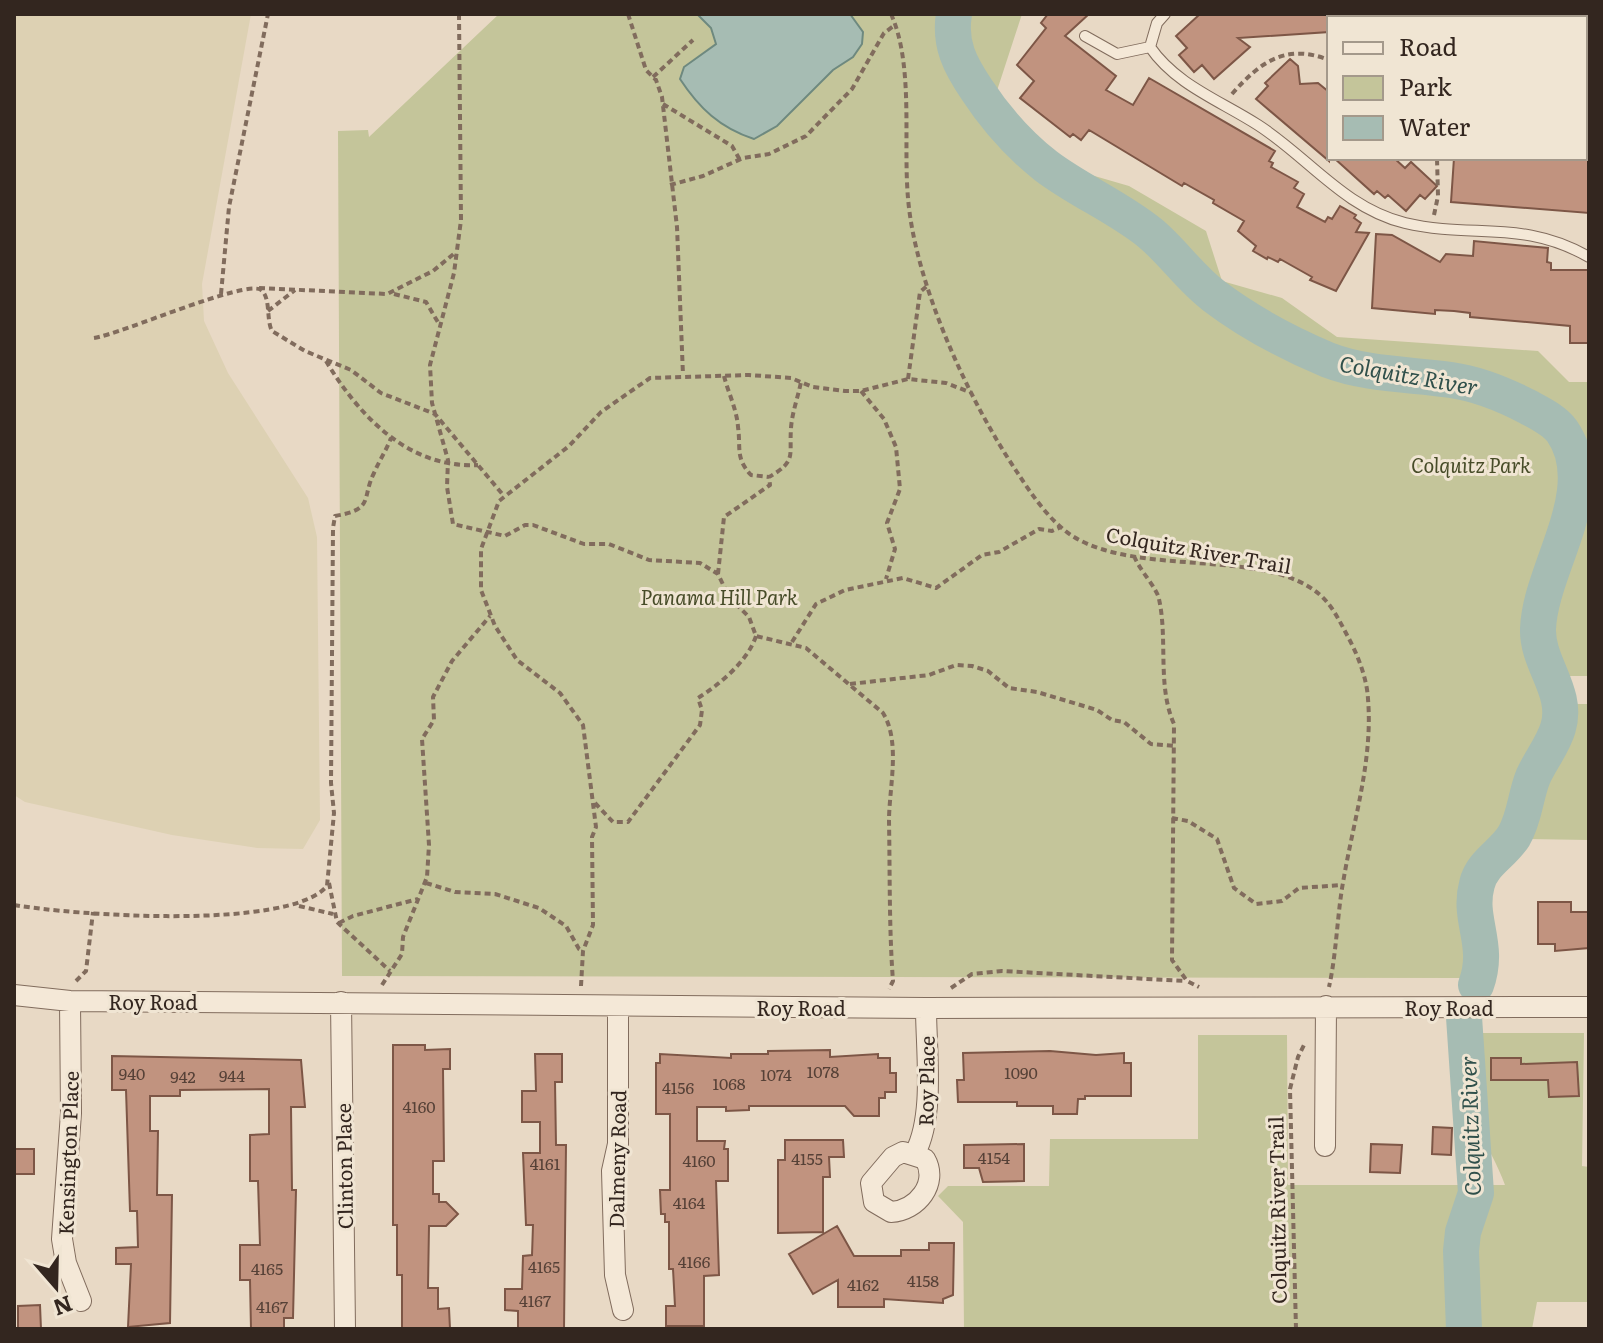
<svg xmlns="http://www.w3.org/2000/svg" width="1603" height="1343" viewBox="0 0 1603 1343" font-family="Literata,serif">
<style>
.farmland{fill:#ddd1b3}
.green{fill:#c4c59a}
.water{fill:#a6bcb3;stroke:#6e897f;stroke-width:2}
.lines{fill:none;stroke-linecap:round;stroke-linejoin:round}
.river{stroke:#a6bcb3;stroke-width:36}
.building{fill:#c1937f;stroke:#7d5646;stroke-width:2}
.lane-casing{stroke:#816c5d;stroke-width:12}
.street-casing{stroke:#816c5d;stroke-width:22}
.path{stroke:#816c5d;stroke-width:4;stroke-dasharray:6 4;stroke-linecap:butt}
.lane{stroke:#f4e8d7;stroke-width:10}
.street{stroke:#f4e8d7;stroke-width:20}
.labels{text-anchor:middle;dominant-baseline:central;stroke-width:6;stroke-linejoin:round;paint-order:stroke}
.number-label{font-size:16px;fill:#564137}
.park-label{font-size:20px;font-style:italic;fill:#474c28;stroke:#f0e5d3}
.street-label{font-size:20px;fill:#33261f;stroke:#f0e5d3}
.water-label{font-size:22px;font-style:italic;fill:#30504b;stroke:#f0e5d3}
</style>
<rect width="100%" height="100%" fill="#e8d9c5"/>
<path class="farmland" d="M14,14H251L202,284L204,321L228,373L308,498L317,537L320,820L303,849L257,848L172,835L25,802L14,795Z"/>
<path class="green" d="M499,14H1022L991,109L1067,168L1129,186L1206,231L1222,281L1282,298L1337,337L1538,351L1569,382H1589V676H1550L1555,686L1557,704H1589V840L1527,839L1522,849L1485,871L1480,893L1492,939L1469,978L342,976L338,131L368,130L369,137Z
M1452,1033H1584L1582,1166L1589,1167V1302H1537L1532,1329H964L963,1222L938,1196L948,1186H1049L1050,1139H1198V1035H1287L1288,1185H1505C1490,1140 1439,1081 1452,1033Z"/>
<path class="water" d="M697,14H850L863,32L862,44L853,57L833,70L777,126L754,139C720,128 699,108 680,79L684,67L716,44L711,28Z"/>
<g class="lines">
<path class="river" d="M954,14C949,44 960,65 977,90C996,119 1018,144 1046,166C1079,191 1118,207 1150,233C1173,252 1190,278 1214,296C1247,321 1290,344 1328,360C1367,375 1410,374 1451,380C1479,384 1503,394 1528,407C1539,413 1554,420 1562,431C1603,490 1540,568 1538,629C1537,664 1569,692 1558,728C1553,745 1540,761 1533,777C1525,797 1525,817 1514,836C1503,854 1482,863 1477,884C1467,920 1491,944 1476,985
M1464,1017L1476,1193L1463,1232L1461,1251L1464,1329"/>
</g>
<path class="building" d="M1048,14H1089L1065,36L1116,76L1106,90L1133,105L1149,78L1275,151L1269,161L1273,163L1271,167L1298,182L1294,188L1304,194L1297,207L1325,222L1328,217L1332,219L1340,206L1356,215L1354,218L1361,223L1356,232L1369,233L1336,291L1310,280L1312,277L1280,259L1278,262L1268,257L1267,259L1253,251L1256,246L1238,231L1244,221L1213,203L1214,200L1184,183L1182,186L1089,130L1081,140L1073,134L1070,137L1020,98L1034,81L1017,65L1046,28L1041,23Z
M1200,14H1329V32L1238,38L1250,47L1214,79L1202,65L1194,72L1179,55L1187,48L1176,36Z
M1290,59L1298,66L1300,84L1318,83L1329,92V161L1256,99L1268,86L1265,83Z
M1334,158H1394L1405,168L1411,162L1437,186L1425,199L1420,195L1406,211L1388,195L1385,198L1377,191L1374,194Z
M1454,158H1589V213L1451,202Z
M1376,234L1392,235L1440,262L1446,254L1473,256L1474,241L1548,248L1547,262L1551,263V270H1589V343H1570V326L1470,317V313L1454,311L1435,310V314L1372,308Z
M1538,902H1571V912H1589V948L1555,951V944H1538Z
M393,1045H425V1050L450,1049V1069H443L444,1161H433V1194H439V1202H446L458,1214L446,1226H429L428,1288H438V1309L449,1308L450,1329H402V1275H397V1225H393Z
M830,1050V1057L878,1054V1058H890V1073H896V1092H885V1098H879V1116H854L845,1106H749V1110L726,1111V1107H697V1141H725L724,1149H728V1181H716L719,1275L704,1276V1326H666V1306H675L673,1269H669V1222H665V1214H661L660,1190H670V1114H656V1063H660V1054L731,1058V1054H768V1051Z
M1050,1051L1096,1055L1124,1053V1063H1131V1096H1085V1099H1078L1077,1114H1053V1106H1017V1102H958L957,1080H964L963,1053Z
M535,1054H562V1082H555L556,1145H566L564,1329L518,1328V1311L505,1310V1289H522L523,1256L532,1255L533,1225H526L523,1153H540V1122H522V1091H536Z
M112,1056L301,1060L305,1107H291L292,1190H296L293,1318H284V1329H251L250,1280H240V1245H260L258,1181H250V1135L269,1134V1089L180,1090V1096H150V1131H158L157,1195H172L170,1323L128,1327L131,1264H116V1248L138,1247L137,1211H130L126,1090H112Z
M1491,1058H1521V1064L1577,1062L1579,1096L1549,1097L1548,1080H1491Z
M1433,1127L1452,1128L1451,1155L1432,1154Z
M785,1140H843L844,1157H829L830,1177H823V1232L778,1233V1160H785Z
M1024,1144V1181L983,1182L979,1168H964V1145Z
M1371,1144L1402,1145L1400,1173L1370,1172Z
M14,1149H34V1174H14Z
M837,1226L854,1256H901V1250H929V1243H954L953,1295L943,1299V1303L884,1299V1307H838V1280L813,1294L789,1254Z
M40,1305L41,1329H18V1306Z"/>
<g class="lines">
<defs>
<path id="lane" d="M1447,14L1451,18
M1085,36L1117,54L1150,47
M1585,37L1589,32
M1150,47C1176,85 1221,101 1258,125C1308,157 1344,208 1405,223C1473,239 1523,219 1589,257
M1150,47L1157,23L1165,14
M1585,70L1589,65
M1585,96L1589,97"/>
<path id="street" d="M14,995L70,1001L926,1008L1589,1007
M70,1001L71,1113L62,1239L66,1263L81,1301
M341,1002L345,1329
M618,1006V1144L612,1171L615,1275L623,1310
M1325,1146L1326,1006
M903,1152L925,1159C939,1183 917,1211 891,1212L874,1202L871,1183L893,1157Z
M915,1153C935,1116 926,1050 926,1008"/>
</defs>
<use href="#lane" class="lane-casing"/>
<use href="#street" class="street-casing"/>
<path class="path" d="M459,14L461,220L454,273L430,365L432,403L448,460L447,487L453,524L505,536L525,525H533L584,544H609L649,560L700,563L718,574L729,597L749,617L756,636L806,648L883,713C901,742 889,788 889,821C890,874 889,928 893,981L889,989
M628,14L646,70L656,80L662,97L677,227L683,375
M891,14C914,65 903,142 908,198C915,284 969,401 1017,472C1032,495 1051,523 1074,537C1140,577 1265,548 1319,594C1332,605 1339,620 1347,635C1357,653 1367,678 1368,699C1373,759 1354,819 1344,877C1337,913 1337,951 1329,987
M653,77L693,40
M1232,94C1260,62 1286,43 1329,60
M663,104L732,146L740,160
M670,185L703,176L743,158L769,154L806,136L852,89L884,33L895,25
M1434,215L1438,196L1437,158
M259,288L387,294L433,271L456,252
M221,294L229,207L268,14
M394,294L426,302L439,324
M268,311L295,290
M94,338C121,334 246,279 261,290C271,297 266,320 272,331L305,351L351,370L381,393L435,414L504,496
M326,361C359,416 409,469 478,465
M724,376C728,392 737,410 738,427C741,448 735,458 751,475L769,477
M908,379L920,292L927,286
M861,391L884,419L896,447L900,489L887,523L895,549L886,579
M1134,556C1140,571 1157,588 1159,599C1168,640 1157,686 1174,724L1172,960L1187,981L1199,987
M718,574L724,517L770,485L769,477C797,461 789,456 791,428C792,413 798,397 801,382
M792,642L816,604L845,590L903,578L936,588L982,555L999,552L1039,529L1052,531L1061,527
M850,684L929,675L956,665L972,666L988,671L1009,688L1037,692L1097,710L1112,720L1124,722L1151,744L1175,746
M595,803L613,822H628L700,725L702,710L698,698C719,685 748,661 756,636
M1172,818L1188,821L1217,839L1234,888L1256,904L1282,901L1299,888L1342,885
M329,883L337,922L390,971
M426,883L455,892L495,894L539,908L566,926L579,949L583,951
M14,905C72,915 289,931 327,886L334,813L331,783L333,528L335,516C375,509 361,499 374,473C379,461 386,451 391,438
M299,906L333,914
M339,923L353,916L418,899
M76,981L86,971L93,912
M382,985L402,954L403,937L427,877L429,845L422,739L434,720L433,697L452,661L490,616
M581,986L583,951L593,925L592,837L596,827L583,725L560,693L517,660L495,626L481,590V549L499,501L569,446L601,412L650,378L749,375L791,378L813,387L845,391H861L908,379L946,383L972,393
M951,988L972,974L1002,971L1185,981
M1296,1329L1290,1089L1298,1057L1305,1043"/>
<use href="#lane" class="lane"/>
<use href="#street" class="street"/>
</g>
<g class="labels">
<g class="number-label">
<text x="823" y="1071">1078</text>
<text x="1021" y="1072">1090</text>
<text x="132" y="1073">940</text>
<text x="776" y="1074">1074</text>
<text x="232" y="1075">944</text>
<text x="183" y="1076">942</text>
<text x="729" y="1083">1068</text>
<text x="678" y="1087">4156</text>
<text x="419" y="1106">4160</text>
<text x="994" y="1157">4154</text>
<text x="807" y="1158">4155</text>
<text x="699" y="1160">4160</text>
<text x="545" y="1163">4161</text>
<text x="689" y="1202">4164</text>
<text x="694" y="1261">4166</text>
<text x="544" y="1266">4165</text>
<text x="267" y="1268">4165</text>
<text x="923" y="1280">4158</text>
<text x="863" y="1284">4162</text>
<text x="535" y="1300">4167</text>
<text x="272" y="1306">4167</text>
</g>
<g class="park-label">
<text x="1471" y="464">Colquitz Park</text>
<text x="719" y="596">Panama Hill Park</text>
</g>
<g class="street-label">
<text transform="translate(1199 549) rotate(10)">Colquitz River Trail</text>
<text x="153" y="1001">Roy Road</text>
<text x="801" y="1007">Roy Road</text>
<text x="1449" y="1007">Roy Road</text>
<text transform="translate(925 1081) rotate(-89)">Roy Place</text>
<text transform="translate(67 1153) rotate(-88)">Kensington Place</text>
<text transform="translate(616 1159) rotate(-89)">Dalmeny Road</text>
<text transform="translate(343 1166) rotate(-91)">Clinton Place</text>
<text transform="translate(1276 1210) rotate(-91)">Colquitz River Trail</text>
</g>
<g class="water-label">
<text transform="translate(1409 374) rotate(10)">Colquitz River</text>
<text transform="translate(1469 1126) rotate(-92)">Colquitz River</text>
</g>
</g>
<rect width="1603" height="1343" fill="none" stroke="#33261f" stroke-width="32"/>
<rect x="1327" y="16" width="260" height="144" fill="#f0e5d3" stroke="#a4998b" stroke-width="2"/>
<rect x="1343" y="42" width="40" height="12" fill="#f4e8d7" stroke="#a4998b" stroke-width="2"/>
<text x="1399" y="56" font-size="24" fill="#33261f">Road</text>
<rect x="1343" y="76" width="40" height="24" fill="#c4c59a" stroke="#a4998b" stroke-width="2"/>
<text x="1399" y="96" font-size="24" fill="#33261f">Park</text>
<rect x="1343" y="116" width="40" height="24" fill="#a6bcb3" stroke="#a4998b" stroke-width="2"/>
<text x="1399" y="136" font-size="24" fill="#33261f">Water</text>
<g transform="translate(56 1287) rotate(160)" stroke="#f0e5d3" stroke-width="6" paint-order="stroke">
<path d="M0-6L14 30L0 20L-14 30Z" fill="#33261f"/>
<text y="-12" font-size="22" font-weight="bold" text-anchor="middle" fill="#33261f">N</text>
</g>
</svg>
